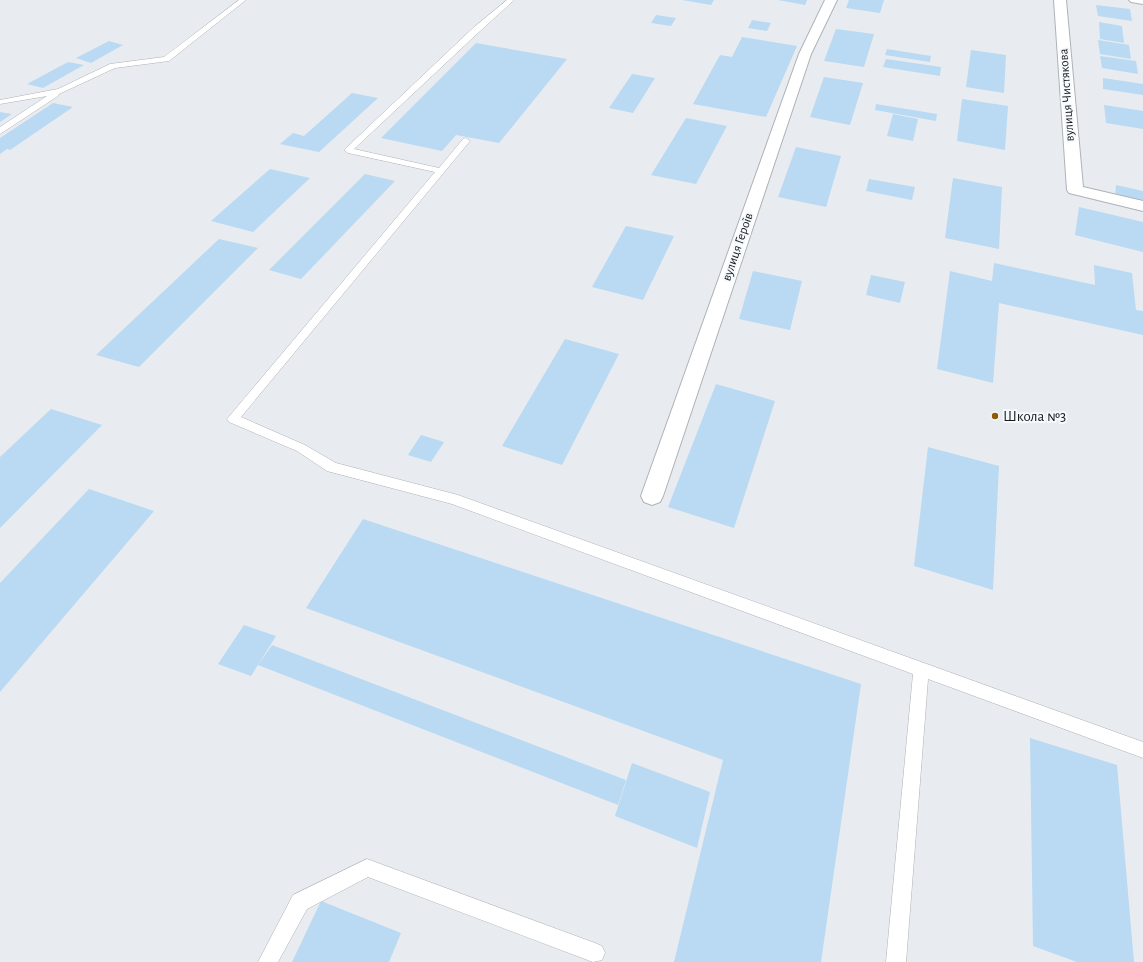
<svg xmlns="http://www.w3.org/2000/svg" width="1143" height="962" viewBox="0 0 1143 962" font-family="'Alegreya Sans',sans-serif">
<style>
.building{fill:#bad9f2}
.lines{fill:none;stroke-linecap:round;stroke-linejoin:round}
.lane-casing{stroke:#aeb2b6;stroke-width:1}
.street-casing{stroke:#aeb2b6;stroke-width:2}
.lane{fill:#fff;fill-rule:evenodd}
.street{fill:#fff;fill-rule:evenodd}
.poi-dot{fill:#8e5b0a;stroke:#f5fafe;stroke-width:1.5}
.labels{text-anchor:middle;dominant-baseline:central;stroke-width:4;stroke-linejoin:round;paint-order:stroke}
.far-street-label{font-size:13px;fill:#191a1c;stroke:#f5fafe}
.poi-label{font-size:15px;fill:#191a1c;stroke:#f5fafe;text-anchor:start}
</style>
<rect width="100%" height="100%" fill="#e8ecf0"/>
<path class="building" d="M682,0H714L711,5Z
M778,0H807L805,5Z
M849,0H884L880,13L846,8Z
M1096,5L1130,9L1132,21L1098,16Z
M656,15L676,18L671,26L651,23Z
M752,20L771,23L767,31L748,28Z
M1099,22L1122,26L1124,43L1100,39Z
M836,29L874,34L864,67L824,61Z
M742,37L797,46L766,117L693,104L720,55L732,57Z
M1098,40L1129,45L1131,59L1100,54Z
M109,41L123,45L91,63L76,58Z
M476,43L567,59L499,143L456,135L442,151L381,138Z
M887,49L931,56L930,62L885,55Z
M971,50L1006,55L1004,93L966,87Z
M1100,56L1136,61L1138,74L1102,68Z
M886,59L941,67L940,76L883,67Z
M68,62L84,65L43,88L27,84Z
M632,74L655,78L633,113L609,108Z
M824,77L863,83L850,125L810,117Z
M1103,78L1143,84V95L1103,89Z
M352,93L378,98L319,152L280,144L293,133L304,136Z
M962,99L1008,106L1005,150L957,141Z
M53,103L73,107L10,150L7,149L0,154V138Z
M876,104L937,114L936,121L875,110Z
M1104,105L1143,111V129L1106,123Z
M0,112L12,114L0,122Z
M893,114L918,119L913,141L887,136Z
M686,118L727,126L696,184L651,175Z
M796,147L841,156L826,207L778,197Z
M270,169L310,178L253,232L211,221Z
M365,174L395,181L301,279L269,270Z
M953,178L1002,187L999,249L945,238Z
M869,179L915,187L912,200L866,191Z
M1116,185L1143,191V204L1115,197Z
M1079,207L1143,222V252L1075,235Z
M626,226L674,236L643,300L592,287Z
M219,239L258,248L139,367L96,355Z
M994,263L1095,285L1094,265L1132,273L1136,310L1143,311V335L999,303L993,383L937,369L950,271L992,281Z
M753,271L802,281L790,330L739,319Z
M871,275L905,282L900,303L866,295Z
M565,339L619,354L562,465L502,446Z
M716,384L775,401L734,528L668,507Z
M51,409L102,425L0,528V457Z
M421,435L444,442L431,462L408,455Z
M928,447L999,466L993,590L914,566Z
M89,489L154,511L0,692V583Z
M363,519L861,684L821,962H674L723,760L306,608Z
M244,625L276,636L251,676L218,664Z
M272,645L626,780L618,805L258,665Z
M1030,738L1117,765L1134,962H1077L1033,946Z
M632,763L710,792L697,848L615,816Z
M321,901L401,933L389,962H292Z"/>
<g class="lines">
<defs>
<path id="lane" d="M239,0H246L169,61L115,68L59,94L58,96L0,134V127L47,96L0,104V100L58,89L110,64L164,57Z
M507,0H514L479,32L354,149L439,168L463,139L466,138L470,141L241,417L305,445L336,463L458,495L1143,742V758L928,679L906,962H886L913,674L452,504L327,471L297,451L229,422L227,419L435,172L348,153L344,150L473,28Z
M367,859L595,943L602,946L605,953L602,960L593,962L368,877L307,909L278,962H258L293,895Z"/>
<path id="street" d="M825,0H837L811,54L663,496L660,502L652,505L644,502L641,496L799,54Z
M1054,0H1066L1083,187L1143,201V211L1069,193L1067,190Z
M1129,0H1143V4L1131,2Z"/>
</defs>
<use href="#lane" class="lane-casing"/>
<use href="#street" class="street-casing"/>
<use href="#lane" class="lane"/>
<use href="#street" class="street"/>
</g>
<circle class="poi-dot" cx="995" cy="416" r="4"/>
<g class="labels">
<g class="far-street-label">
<text transform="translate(1067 95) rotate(-94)">вулиця Чистякова</text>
<text transform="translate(738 247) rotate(-71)">вулиця Героїв</text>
</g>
<g class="poi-label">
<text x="1003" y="416">Школа №3</text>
</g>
</g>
</svg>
